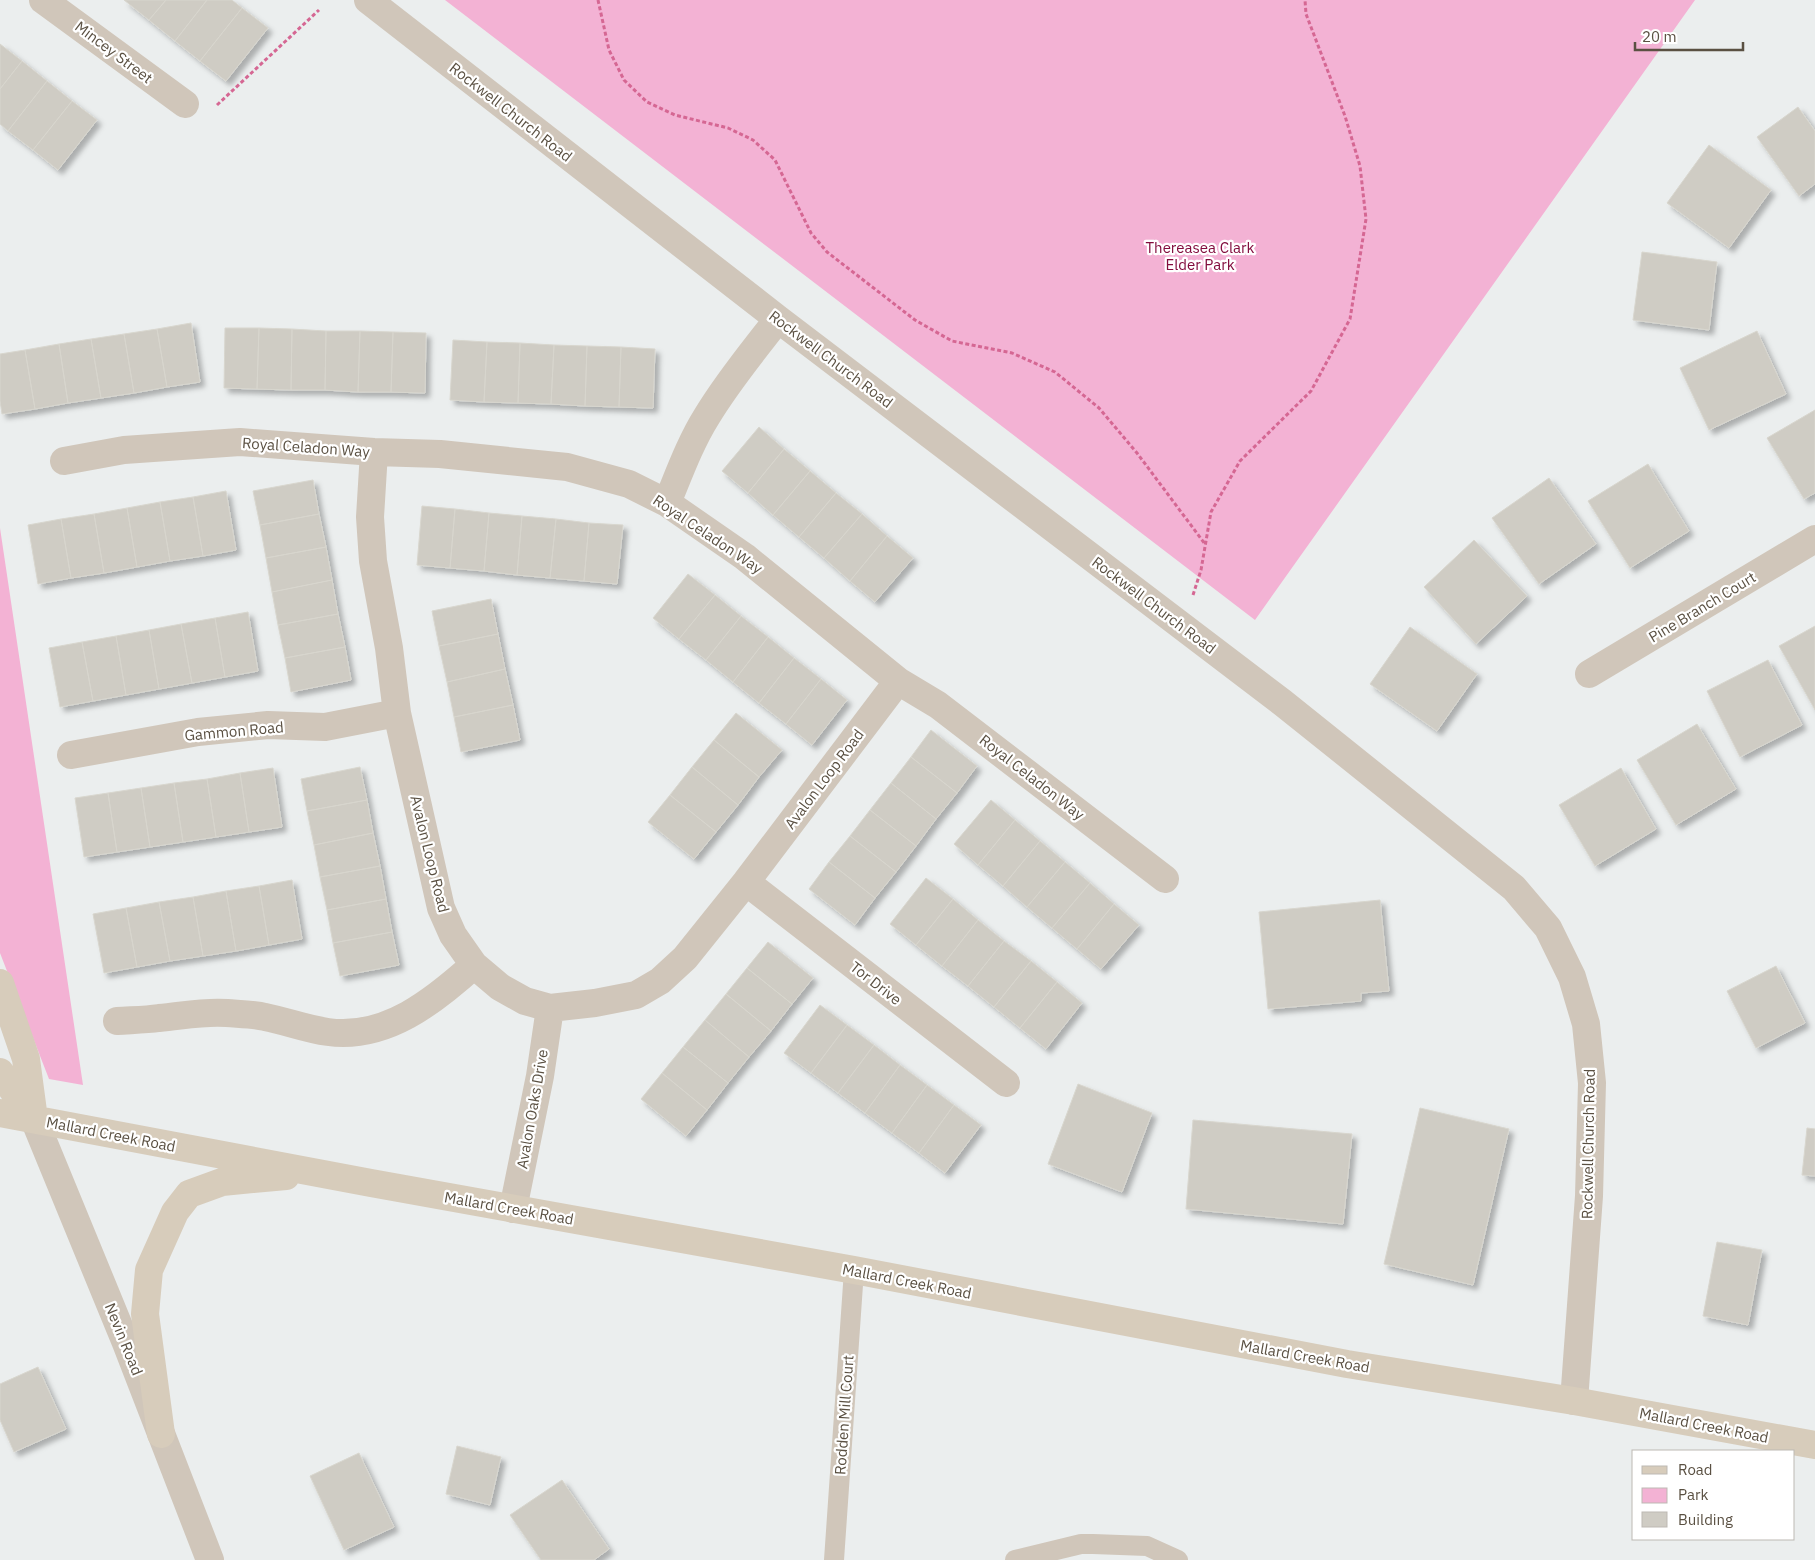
<svg xmlns="http://www.w3.org/2000/svg" width="1815" height="1560" viewBox="0 0 1815 1560" font-family="'IBM Plex Sans',sans-serif">
<style>
.green{fill:#f3b2d4}
.building{fill:#cfccc4;stroke:#d8d6ce;filter:url(#shadow)}
.lines{fill:none;stroke-linecap:round;stroke-linejoin:round}
.path{stroke:#d56793;stroke-width:3;stroke-dasharray:4 2.5;stroke-linecap:butt}
.service{stroke:#d0c6ba;stroke-width:20}
.minor{stroke:#d0c6ba;stroke-width:28}
.secondary{stroke:#d7ccbb;stroke-width:28}
.labels{text-anchor:middle;dominant-baseline:central;stroke-width:4.5;stroke-linejoin:round;paint-order:stroke}
.street-label{font-size:15px;fill:#5a5042;stroke:#fff}
.park-label{font-size:15px;fill:#820c3d;stroke:#fff}
</style>
<defs>
<filter id="shadow"><feDropShadow dx="4.5" dy="4.5" stdDeviation="2.5" flood-color="#0004"/></filter>
</defs>
<rect width="100%" height="100%" fill="#ebeeee"/>
<path class="green" d="M445,0H1695L1255,620Z
M0,528L83,1085L49,1079L0,953Z"/>
<path class="building" d="M124,0H166L149,20Z
M166,0H207L175,41L149,20Z
M207,0H232L242,8L200,61L175,41Z
M242,8L268,28L226,81L200,61Z
M0,44L22,61L0,89Z
M22,61L47,81L8,131L0,124V89Z
M47,81L72,101L33,150L8,131Z
M72,101L97,120L58,170L33,150Z
M1798,107L1815,131V184L1799,196L1757,137Z
M1709,145L1771,190L1729,248L1667,203Z
M1642,252L1717,262L1709,330L1633,320Z
M191,323L200,382L167,387L157,329Z
M225,328H259L257,389L224,388Z
M259,328L292,329L291,390L257,389Z
M157,329L167,387L134,393L124,334Z
M292,329L326,331L325,390H291Z
M326,331H360L358,392L325,390Z
M360,331L393,332L391,392H358Z
M1757,331L1786,394L1709,430L1680,368Z
M393,332L426,333L425,393L391,392Z
M124,334L134,393L101,398L91,339Z
M91,339L101,398L68,403L59,344Z
M453,340L487,342L484,402L450,400Z
M487,342L520,343L518,403L484,402Z
M520,343L554,345L551,404L518,403Z
M59,344L68,403L35,409L25,350Z
M554,345L587,346L585,406L551,404Z
M587,346L621,347L619,407L585,406Z
M621,347L655,349L653,408L619,407Z
M25,350L35,409L2,414L0,401V354Z
M1815,410V493L1804,499L1767,438Z
M759,427L784,449L748,493L722,471Z
M784,449L810,471L773,515L748,493Z
M1648,464L1689,531L1630,568L1588,501Z
M810,471L836,493L799,537L773,515Z
M1549,478L1596,544L1539,584L1492,518Z
M313,480L319,514L260,525L253,491Z
M226,491L236,550L203,556L193,497Z
M836,493L862,514L824,558L799,537Z
M193,497L203,556L170,561L160,502Z
M160,502L170,561L137,567L127,508Z
M422,506L455,509L450,568L417,565Z
M127,508L137,567L104,573L94,514Z
M455,509L489,513L484,571L450,568Z
M489,513L522,516L517,575L484,571Z
M94,514L104,573L71,578L61,519Z
M319,514L326,547L266,558L260,525Z
M862,514L887,536L850,581L824,558Z
M522,516L556,519L550,578L517,575Z
M61,519L71,578L38,584L28,525Z
M556,519L589,523L584,581L550,578Z
M589,523L623,525L617,584L584,581Z
M887,536L913,558L875,602L850,581Z
M1474,540L1527,596L1476,644L1424,587Z
M326,547L332,580L272,592L266,558Z
M688,574L715,595L679,639L653,618Z
M332,580L338,614L278,625L272,592Z
M715,595L741,616L706,660L679,639Z
M491,599L498,634L439,646L432,611Z
M248,612L258,671L225,677L215,618Z
M338,614L345,647L285,658L278,625Z
M741,616L768,637L733,682L706,660Z
M215,618L225,677L192,683L181,624Z
M181,624L192,683L159,689L149,630Z
M1815,626V710L1779,646Z
M1410,627L1477,674L1437,731L1370,684Z
M149,630L159,689L126,695L116,636Z
M498,634L505,669L447,682L439,646Z
M116,636L126,695L93,701L82,642Z
M768,637L794,658L759,703L733,682Z
M82,642L93,701L60,707L49,648Z
M345,647L351,680L291,692L285,658Z
M794,658L821,679L786,724L759,703Z
M1768,660L1802,725L1740,757L1707,691Z
M505,669L513,705L454,717L447,682Z
M821,679L847,700L812,745L786,724Z
M513,705L520,740L461,752L454,717Z
M736,713L782,750L759,777L714,740Z
M1697,724L1736,789L1676,825L1637,760Z
M931,730L977,766L957,793L911,757Z
M714,740L759,777L738,805L692,767Z
M911,757L957,793L936,819L891,783Z
M360,767L367,800L307,811L301,779Z
M692,767L738,805L716,832L670,795Z
M273,768L282,827L249,832L240,773Z
M1621,768L1656,829L1595,866L1559,805Z
M240,773L249,832L216,837L207,779Z
M207,779L216,837L183,842L174,783Z
M174,783L183,842L150,847L141,788Z
M891,783L936,819L916,846L870,810Z
M141,788L150,847L117,852L108,793Z
M108,793L117,852L84,857L75,798Z
M670,795L716,832L694,859L648,822Z
M367,800L373,833L314,845L307,811Z
M991,800L1015,820L978,865L954,844Z
M870,810L916,846L896,872L850,836Z
M1015,820L1040,841L1003,886L978,865Z
M373,833L380,866L320,877L314,845Z
M850,836L896,872L875,898L829,862Z
M1040,841L1065,862L1027,907L1003,886Z
M829,862L875,898L855,925L809,889Z
M1065,862L1090,883L1052,928L1027,907Z
M380,866L386,899L327,910L320,877Z
M926,878L953,899L916,945L890,924Z
M292,880L302,939L269,945L259,886Z
M1090,883L1114,904L1077,949L1052,928Z
M259,886L269,945L236,951L226,891Z
M226,891L236,951L203,956L193,897Z
M193,897L203,956L170,961L159,902Z
M386,899L392,932L333,943L327,910Z
M953,899L978,920L942,966L916,945Z
M1380,900L1389,991L1361,993V1001L1268,1009L1259,912Z
M159,902L170,961L137,967L126,908Z
M1114,904L1139,925L1101,969L1077,949Z
M126,908L137,967L104,973L93,914Z
M978,920L1004,941L968,986L942,966Z
M392,932L399,965L340,976L333,943Z
M1004,941L1031,961L994,1007L968,986Z
M768,942L813,978L792,1004L747,968Z
M1031,961L1057,982L1020,1028L994,1007Z
M1776,966L1805,1023L1756,1048L1727,991Z
M747,968L792,1004L771,1031L726,994Z
M1057,982L1082,1003L1046,1049L1020,1028Z
M726,994L771,1031L749,1057L705,1020Z
M820,1005L847,1025L811,1073L784,1053Z
M705,1020L749,1057L728,1083L683,1047Z
M847,1025L874,1045L838,1093L811,1073Z
M874,1045L900,1065L865,1113L838,1093Z
M683,1047L728,1083L707,1110L662,1073Z
M900,1065L927,1085L892,1133L865,1113Z
M662,1073L707,1110L686,1136L641,1099Z
M1078,1084L1152,1113L1122,1192L1048,1164Z
M927,1085L954,1105L919,1153L892,1133Z
M954,1105L981,1125L945,1173L919,1153Z
M1420,1108L1509,1129L1473,1285L1384,1264Z
M1193,1120L1352,1134L1343,1224L1186,1209Z
M1807,1128L1815,1129V1176L1802,1175Z
M1717,1242L1762,1250L1748,1325L1703,1316Z
M38,1367L66,1429L14,1452L0,1420V1384Z
M457,1446L501,1457L490,1505L446,1494Z
M359,1453L394,1527L344,1550L310,1476Z
M562,1480L609,1549L594,1560H541L510,1515Z"/>
<g class="lines">
<path class="path" d="M598,0L609,50L624,80L647,102L675,115L728,128L753,140L775,160L811,233L827,252L915,320L952,341L1012,353L1055,372L1099,408L1137,453L1205,544
M217,105L319,10
M1193,595L1201,570L1211,512L1240,461L1311,391L1350,319L1366,219L1360,166L1345,116L1306,14L1305,0"/>
<path class="service" d="M834,1560L854,1270
M1015,1560L1081,1544H1093L1147,1546L1178,1560"/>
<path class="minor" d="M43,0L185,104
M368,0L778,319L1283,703L1514,888L1548,928L1572,977L1586,1024L1592,1083L1589,1196L1574,1401
M374,452L370,517L373,561L389,648L397,713L441,908L453,935L474,965L500,987L525,1001L550,1008L595,1003L636,995L660,981L685,958L746,882L898,681
M64,461L124,450L240,442L374,452L440,454L567,467L629,484L667,503L745,557L898,681L938,705L1165,879
M667,503C679,474 690,443 707,416C728,381 754,350 778,319
M1589,674L1815,539
M71,755L198,732L268,725L325,727L397,713
M746,882L1006,1083
M117,1021C131,1020 145,1020 159,1018C182,1016 204,1011 227,1013C239,1014 253,1014 265,1017C286,1021 306,1029 328,1032C386,1040 434,1001 474,965
M34,1119L126,1343L210,1560
M513,1209L540,1076L550,1008"/>
<path class="secondary" d="M0,983L26,1059L34,1119
M0,1072L31,1116
M0,1113L371,1183L854,1270L1347,1364L1574,1401L1815,1445
M161,1434L145,1314L149,1270L175,1212L189,1194L222,1182L286,1176"/>
</g>
<g class="labels">
<g class="street-label">
<text transform="translate(114 52) rotate(37)">Mincey Street</text>
<text transform="translate(511 112) rotate(38)">Rockwell Church Road</text>
<text transform="translate(831 359) rotate(37)">Rockwell Church Road</text>
<text transform="translate(306 447) rotate(4)">Royal Celadon Way</text>
<text transform="translate(708 534) rotate(34)">Royal Celadon Way</text>
<text transform="translate(1154 605) rotate(37)">Rockwell Church Road</text>
<text transform="translate(1702 607) rotate(-31)">Pine Branch Court</text>
<text transform="translate(234 731) rotate(-5)">Gammon Road</text>
<text transform="translate(1032 777) rotate(38)">Royal Celadon Way</text>
<text transform="translate(824 779) rotate(-53)">Avalon Loop Road</text>
<text transform="translate(430 854) rotate(76)">Avalon Loop Road</text>
<text transform="translate(876 983) rotate(38)">Tor Drive</text>
<text transform="translate(532 1109) rotate(-80)">Avalon Oaks Drive</text>
<text transform="translate(111 1134) rotate(11)">Mallard Creek Road</text>
<text transform="translate(1588 1144) rotate(-89)">Rockwell Church Road</text>
<text transform="translate(509 1208) rotate(10)">Mallard Creek Road</text>
<text transform="translate(907 1281) rotate(11)">Mallard Creek Road</text>
<text transform="translate(124 1339) rotate(68)">Nevin Road</text>
<text transform="translate(1305 1356) rotate(10)">Mallard Creek Road</text>
<text transform="translate(844 1415) rotate(-86)">Rodden Mill Court</text>
<text transform="translate(1704 1425) rotate(11)">Mallard Creek Road</text>
</g>
<g class="park-label">
<text x="1200" y="247">Thereasea Clark<tspan x="1200" dy="17">Elder Park</tspan></text>
</g>
</g>
<rect x="1632" y="1450" width="162" height="90" fill="#ffffff" stroke="#bdb9b3"/>
<rect x="1642" y="1466" width="25" height="8" fill="#d7ccbb" stroke="#bdb9b3"/>
<text x="1678" y="1475" font-size="15" fill="#5a5042">Road</text>
<rect x="1642" y="1488" width="25" height="15" fill="#f3b2d4" stroke="#bdb9b3"/>
<text x="1678" y="1500" font-size="15" fill="#5a5042">Park</text>
<rect x="1642" y="1512" width="25" height="15" fill="#cfccc4" stroke="#bdb9b3"/>
<text x="1678" y="1525" font-size="15" fill="#5a5042">Building</text>
<path d="M1635 42v8h108v-8" fill="none" stroke="#5a5042" stroke-width="2.5"/>
<text x="1642" y="42" font-size="15" fill="#5a5042" stroke="#ffffff" stroke-width="4" paint-order="stroke">20 m</text>
</svg>
